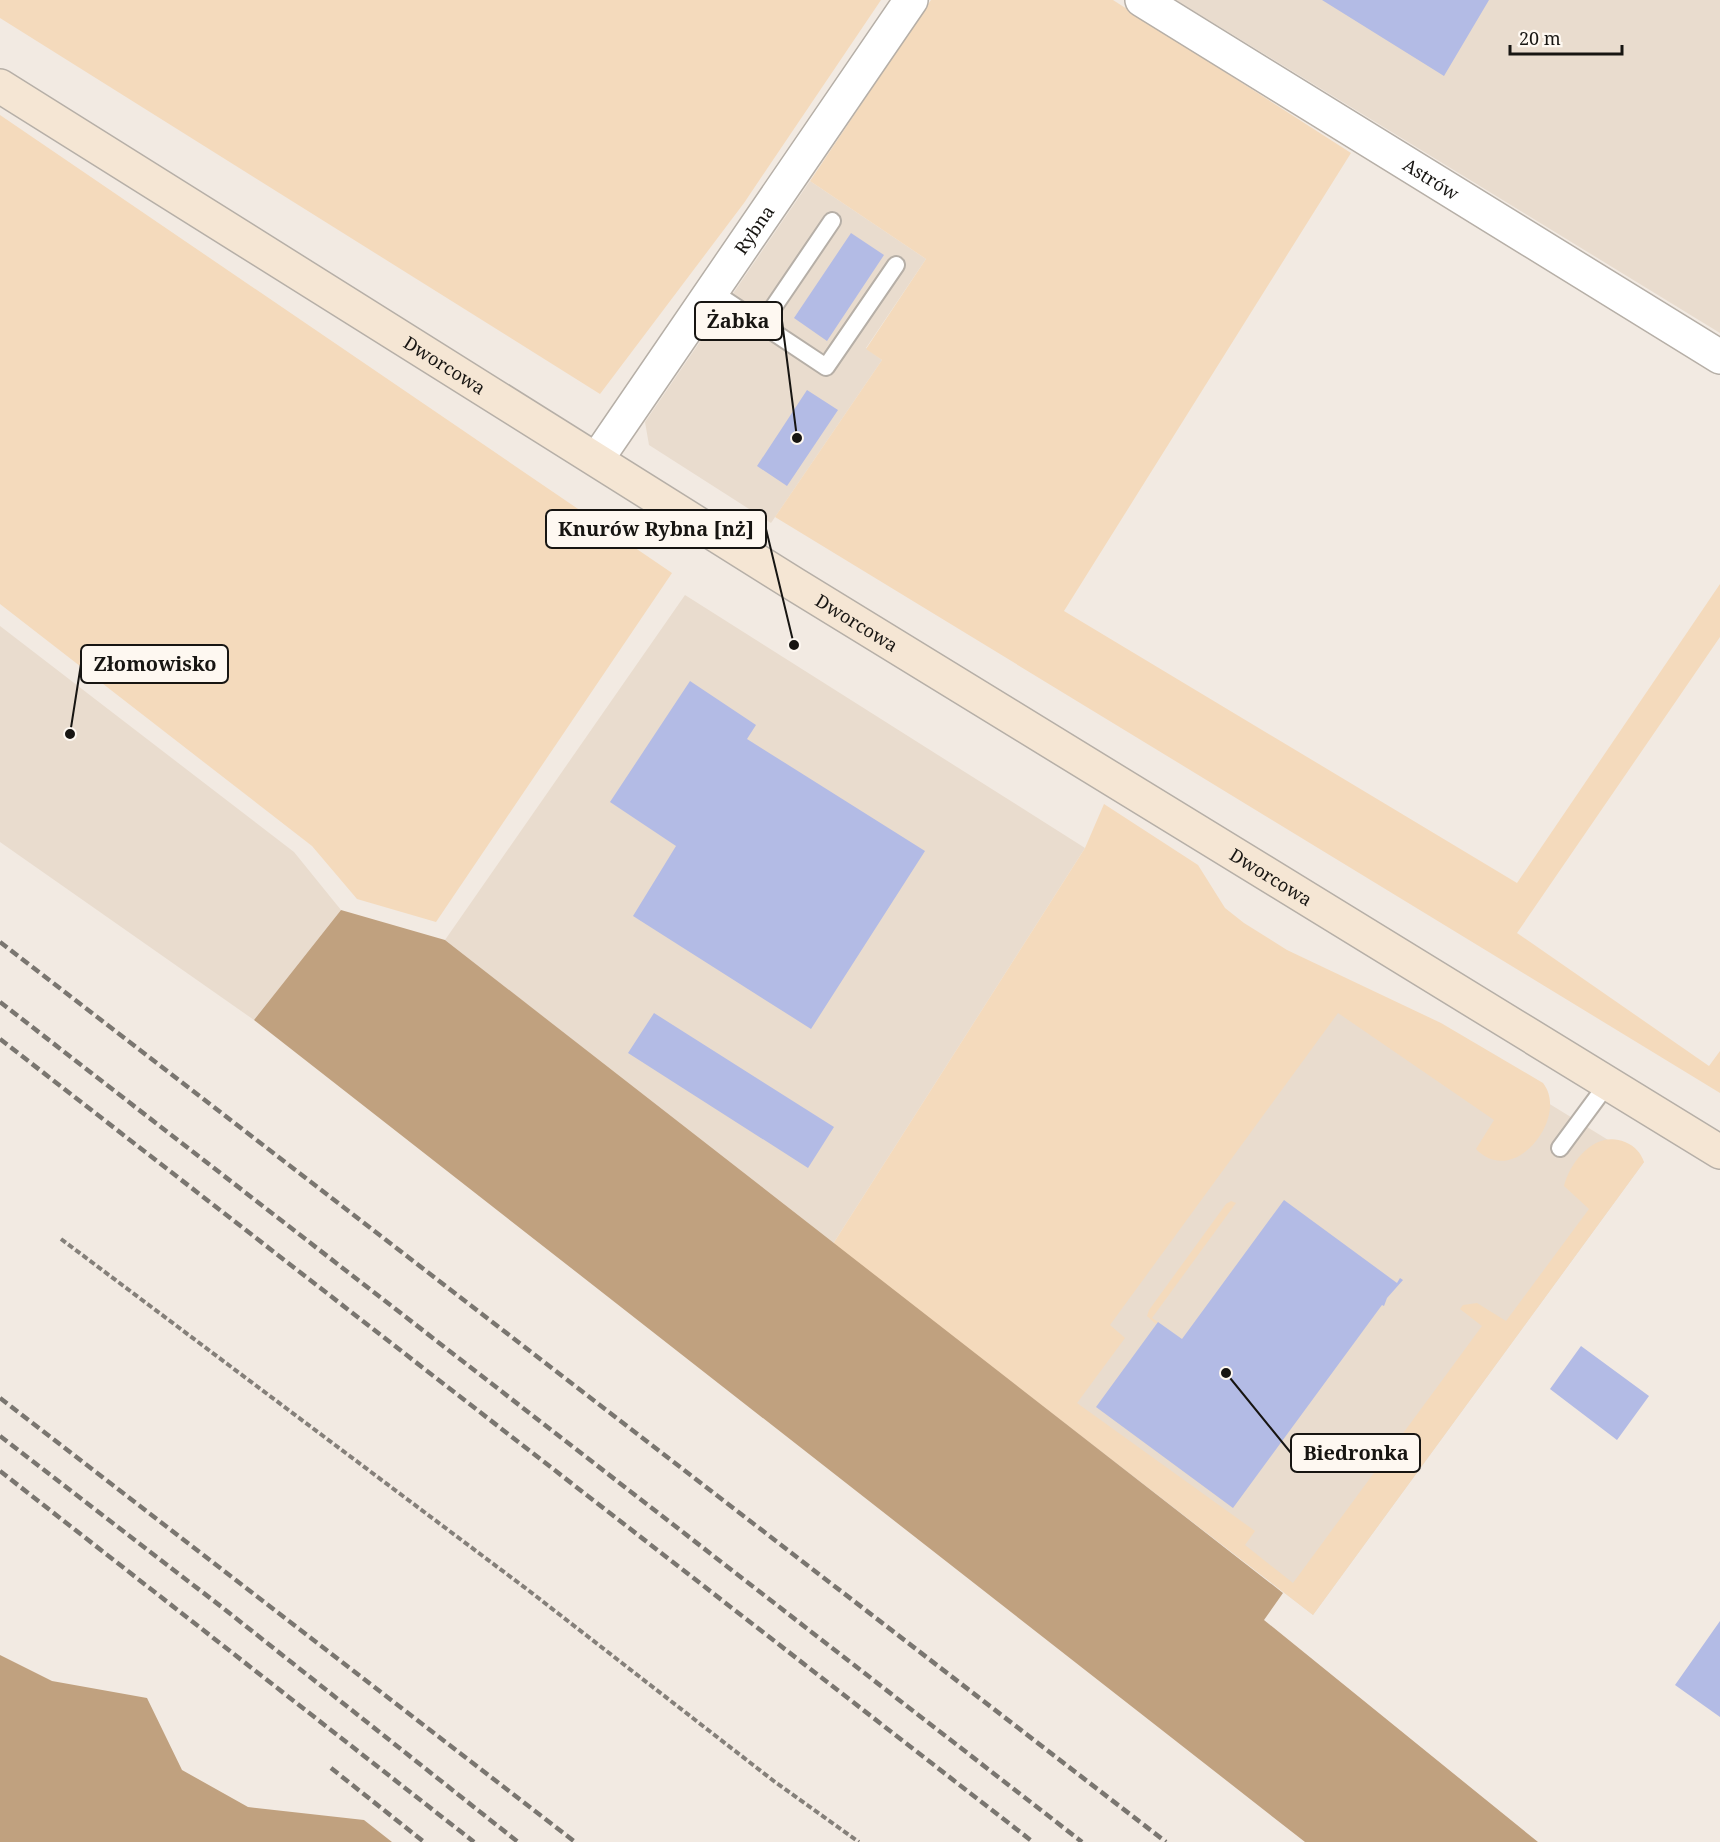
<svg xmlns="http://www.w3.org/2000/svg" width="1720" height="1842" viewBox="0 0 1720 1842" font-family="'Noto Serif',serif">
<style>
.built{fill:#e9dcce}
.green{fill:#f4dabc}
.forest{fill:#c0a17f}
.building{fill:#b3bbe5}
.lines{fill:none;stroke-linecap:round;stroke-linejoin:round}
.service-casing{stroke:#b6afa7;stroke-width:20}
.minor-casing{stroke:#b6afa7;stroke-width:36}
.secondary-casing{stroke:#b6afa7;stroke-width:36}
.path{stroke:#85807a;stroke-width:4;stroke-dasharray:6 3;stroke-linecap:butt}
.service{stroke:#fff;stroke-width:16}
.minor{stroke:#fff;stroke-width:33}
.secondary{stroke:#f5e6d4;stroke-width:33}
.rail{stroke:#7a7670;stroke-width:4.5;stroke-dasharray:9 4.5;stroke-linecap:butt}
.labels{text-anchor:middle;dominant-baseline:central;stroke-width:6;stroke-linejoin:round;paint-order:stroke}
.street-label{font-size:18px;fill:#171512;stroke:#fef8f1}
.leader{fill:none;stroke:#171512;stroke-width:2}
.callout-dot{fill:#171512;stroke:#fef8f1;stroke-width:2}
.callout{fill:#fef8f1;stroke:#171512;stroke-width:2}
.callout-label{font-size:20px;text-anchor:middle;font-weight:bold;fill:#171512}
</style>
<rect width="100%" height="100%" fill="#f2eae2"/>
<path class="built" d="M1176,0H1720V333Z
M810,181L926,259L866,348L882,360L771,523L649,445L645,422Z
M685,595L1085,848L833,1244L445,940Z
M0,626L294,852L341,910L254,1020L0,842Z
M1343,977L1644,1162L1313,1615L1041,1405Z"/>
<path class="green" d="M0,0H881L744,203L600,394L0,18Z
M931,0H1113L1351,153L1064,611L1517,883L1720,584V637L1517,933L1709,1066L1720,1051V1093L775,517L882,360L866,349L926,259L810,181Z
M0,115L672,573L436,922L357,899L312,846L0,604Z
M1104,804L1198,865L1225,908L1244,923L1287,950L1441,1023L1543,1083C1570,1117 1514,1189 1476,1149L1494,1120L1338,1013L1110,1325L1125,1338L1077,1403L1255,1531L1245,1545L1293,1583L1482,1326L1460,1309L1463,1305L1477,1303L1506,1321L1589,1209L1564,1186C1571,1159 1597,1130 1625,1142C1635,1146 1641,1153 1644,1162L1313,1615L833,1244L1085,848Z
M1231,1201L1236,1203L1152,1318L1158,1322L1156,1324L1147,1316L1149,1310L1226,1204Z"/>
<path class="forest" d="M341,910L445,940L1283,1593L1264,1620L1538,1842H1305L254,1020Z
M0,1655L52,1681L147,1698L182,1770L248,1807L364,1820L392,1842H0Z"/>
<path class="building" d="M1322,0H1489L1444,76Z
M851,233L884,255L827,341L794,318Z
M807,390L838,410L787,486L757,466Z
M690,681L756,725L747,739L925,851L811,1029L633,916L676,846L610,802Z
M654,1013L834,1127L808,1168L628,1053Z
M1284,1200L1397,1283L1400,1278L1403,1280L1387,1298L1384,1306L1382,1305L1233,1508L1096,1407L1158,1322L1182,1339Z
M1581,1346L1649,1396L1617,1440L1550,1389Z
M1720,1621V1717L1675,1685Z"/>
<g class="lines">
<defs>
<path id="service" d="M710,290L826,367L896,265
M762,324L832,221
M1560,1148L1608,1083"/>
<g id="minor">
<path id="s1" d="M1142,0L1720,357"/>
<path id="s2" d="M597,459L911,0"/>
</g>
<g id="secondary">
<path id="s3" d="M0,86L794,584L1720,1152"/>
</g>
</defs>
<use href="#service" class="service-casing"/>
<use href="#minor" class="minor-casing"/>
<use href="#secondary" class="secondary-casing"/>
<path class="path" d="M61,1239L528,1590L775,1782L859,1842"/>
<use href="#service" class="service"/>
<use href="#minor" class="minor"/>
<use href="#secondary" class="secondary"/>
<path class="rail" d="M0,942L1166,1842
M0,1002L1082,1842
M0,1039L1033,1842
M0,1398L575,1842
M0,1436L223,1608L518,1842
M0,1471L474,1842
M331,1768L424,1842"/>
</g>
<g class="labels">
<g class="street-label">
<text stroke="none"><textPath href="#s1" startOffset="340">Astrów</textPath></text>
<text stroke="none"><textPath href="#s2" startOffset="278">Rybna</textPath></text>
<text stroke="none"><textPath href="#s3" startOffset="525">Dworcowa</textPath></text>
<text stroke="none"><textPath href="#s3" startOffset="1011">Dworcowa</textPath></text>
<text stroke="none"><textPath href="#s3" startOffset="1497">Dworcowa</textPath></text>
</g>
</g>
<path class="leader" d="M797 438L782 321M794 645L766 529M70 734L81 664M1226 1373L1291 1453"/>
<g class="callout-dot">
<circle cx="797" cy="438" r="6"/>
<circle cx="794" cy="645" r="6"/>
<circle cx="70" cy="734" r="6"/>
<circle cx="1226" cy="1373" r="6"/>
</g>
<g class="callout">
<rect x="695" y="302" width="87" height="38" rx="6"/>
<rect x="546" y="510" width="220" height="38" rx="6"/>
<rect x="81" y="645" width="147" height="38" rx="6"/>
<rect x="1291" y="1434" width="129" height="38" rx="6"/>
</g>
<g class="callout-label">
<text x="738" y="328">Żabka</text>
<text x="656" y="536">Knurów Rybna [nż]</text>
<text x="155" y="671">Złomowisko</text>
<text x="1356" y="1460">Biedronka</text>
</g>
<path d="M1510 45v9h112v-9" fill="none" stroke="#171512" stroke-width="3"/>
<text x="1519" y="45" font-size="18" fill="#171512" stroke="#fef8f1" stroke-width="4.5" paint-order="stroke">20 m</text>
</svg>
